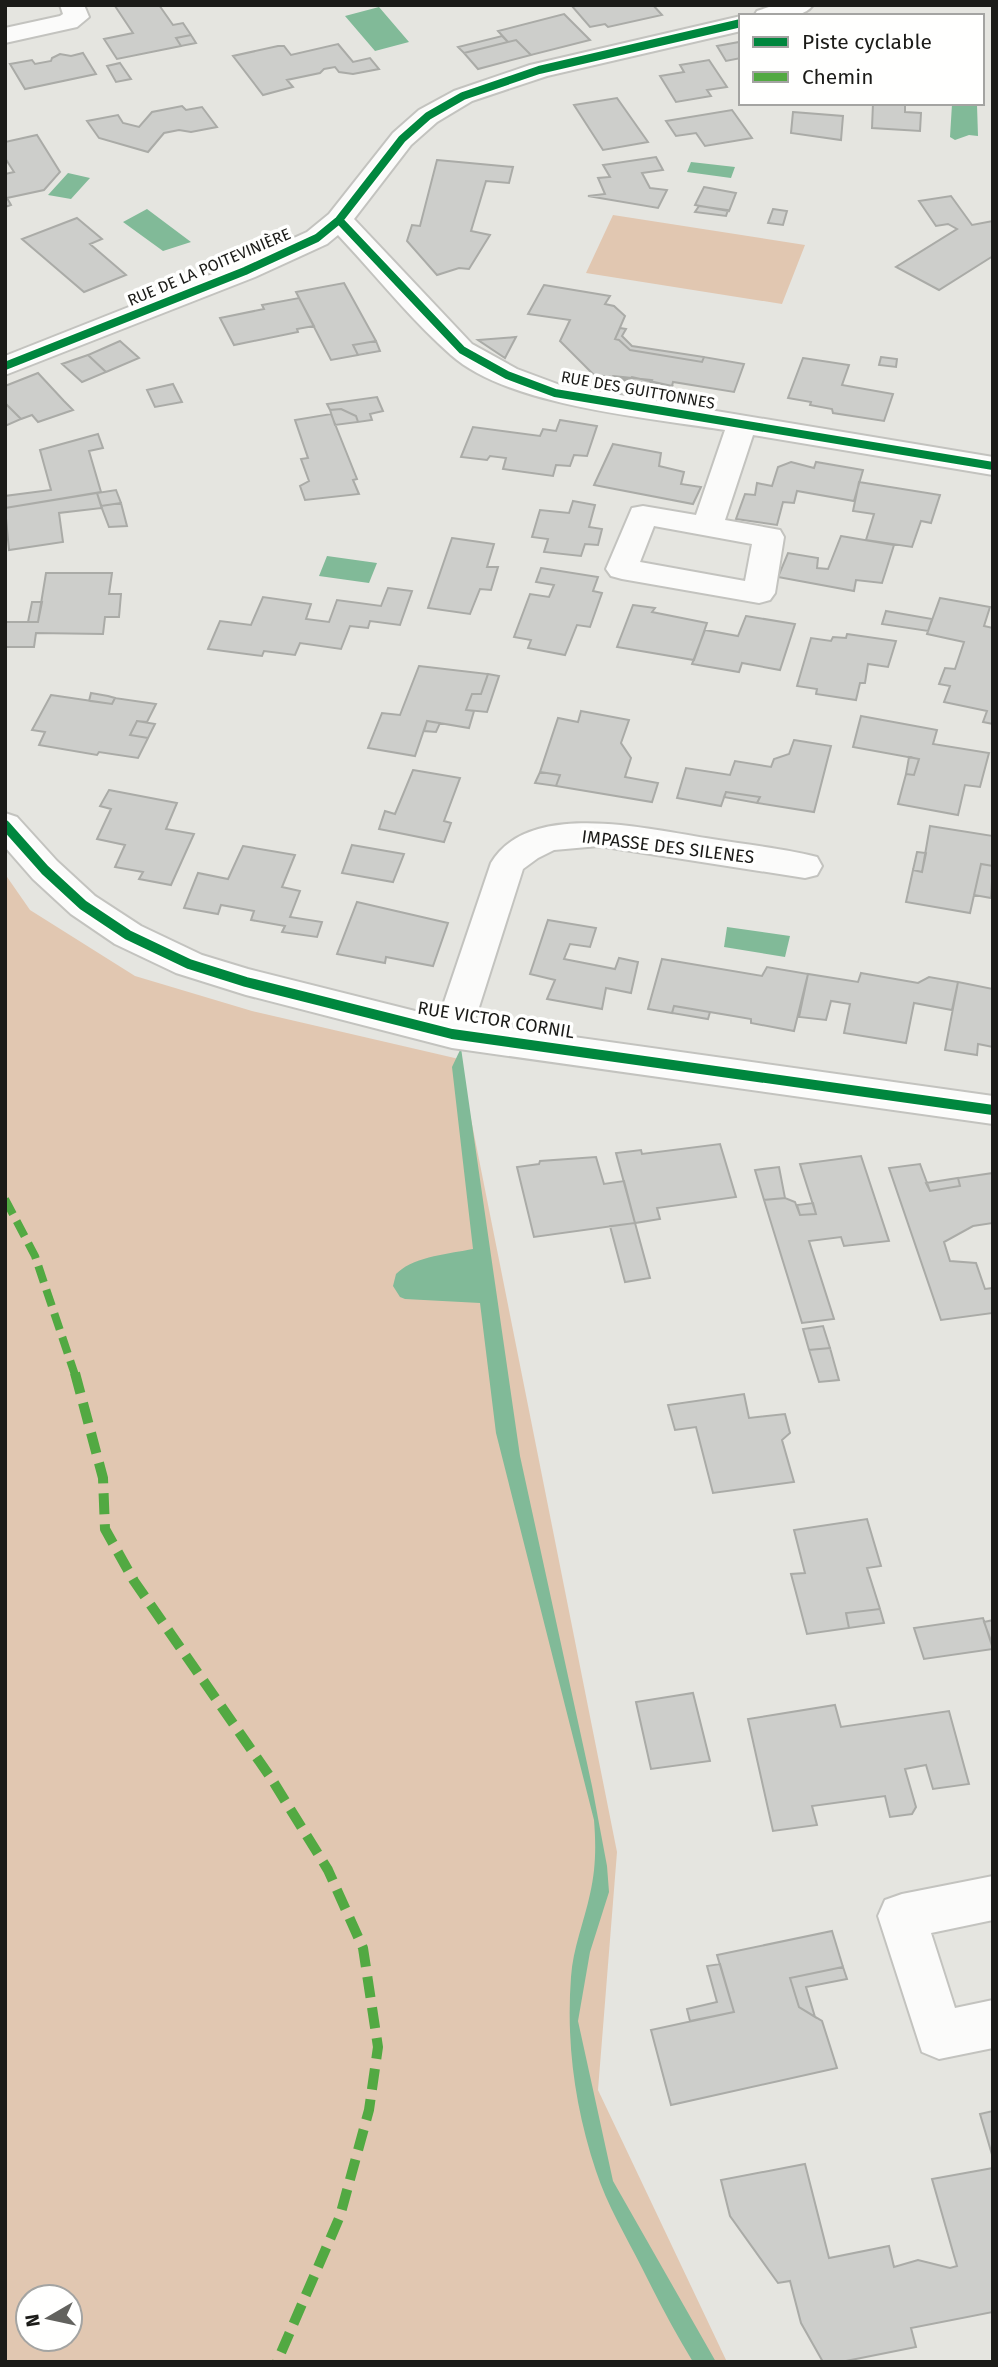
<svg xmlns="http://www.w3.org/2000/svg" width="998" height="2367" viewBox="0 0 998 2367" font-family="'Fira Sans',sans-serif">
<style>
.green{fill:#e1c7b1;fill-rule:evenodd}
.water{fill:#81ba98}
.building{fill:#cdcecb;stroke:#aaaba7;stroke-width:2}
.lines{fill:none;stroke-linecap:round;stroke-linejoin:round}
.minor-casing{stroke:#c3c3bf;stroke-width:4}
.minor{fill:#fbfbfa;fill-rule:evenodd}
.quiet-far1{stroke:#52a942;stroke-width:8;stroke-dasharray:17 8;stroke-linecap:butt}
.quiet{stroke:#52a942;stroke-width:10;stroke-dasharray:21 10;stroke-linecap:butt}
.cycleway-far1-casing{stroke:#fffffe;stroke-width:11}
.cycleway-casing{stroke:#fffffe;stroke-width:14}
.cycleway-far1{stroke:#00873e;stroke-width:8}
.cycleway{stroke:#00873e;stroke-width:10}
.labels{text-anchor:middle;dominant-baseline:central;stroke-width:7;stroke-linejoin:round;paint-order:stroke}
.far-street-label{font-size:16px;fill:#1b1b18;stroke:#fffffe}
.street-label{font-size:18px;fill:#1b1b18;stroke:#fffffe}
</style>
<rect width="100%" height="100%" fill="#e5e5e0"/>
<path class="green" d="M613,215L805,245L782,304L586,273Z
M5,874L30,910L135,976L252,1011L459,1059L617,1852L598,2090L727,2362H5ZM28,2297H70V2339H28Z"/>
<path class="water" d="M379,7L409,42L375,51L345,16Z
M952,104L977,105L978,136L969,135L955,140L950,137Z
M691,162L735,167L731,178L687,172Z
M68,173L90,178L71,199L48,195Z
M147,209L191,242L163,251L123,222Z
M327,556L377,563L369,583L319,576Z
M727,927L790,936L785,957L724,947Z
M461,1048L520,1456L592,1786L607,1866L609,1892L590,1952L578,2021L613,2181L716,2362H693C674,2331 658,2300 642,2268C626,2236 607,2205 596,2171C575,2108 566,2043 571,1977C573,1948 584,1922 590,1894C596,1868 596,1845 594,1820L496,1433L480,1303L405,1299L400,1297L393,1286L396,1274C414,1256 449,1254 473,1249L452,1067Z"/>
<path class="building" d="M159,5L173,25L183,23L191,35L176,38L181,46L117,59L104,39L133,33L115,6Z
M571,5H653L662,15L608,27L605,24L590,27Z
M564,14L590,40L531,55L516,40L508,42L498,31Z
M191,35L196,43L181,46L176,38Z
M502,36L508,42L464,53L458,47Z
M516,40L531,55L478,69L464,53Z
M739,42L741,58L726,61L717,46Z
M338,44L353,62L370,58L379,69L353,74L339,72L335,67L324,69L320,73L287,80L293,87L263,95L233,56L278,46H284L291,55Z
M83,53L96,74L25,89L10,64L32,60L35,64L51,61L52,58L60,54L71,56Z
M709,60L727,87L707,90L711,96L676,102L660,76L684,72L680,65Z
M120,63L131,79L116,82L107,66Z
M617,98L648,142L603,150L574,105Z
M873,103H905V112L921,113L920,131L872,128Z
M182,106L186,110L202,107L217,127L191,132L179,130L164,133L148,152L99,138L87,121L118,115L123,123L139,127L152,112Z
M732,110L752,138L705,146L696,133L676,136L666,121Z
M793,112L843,116L841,140L791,133Z
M37,135L60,172L44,190L7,198L11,205L5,207V174L14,172L5,158V142Z
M656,157L663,170L642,173L650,188L667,190L658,208L588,196L605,194L598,178L610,177L603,165Z
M437,160L513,167L509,183L486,181L471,231L490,235L469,269L459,268L437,275L407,241L412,225L420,226Z
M704,187L736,193L729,211L695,205Z
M951,196L972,225L993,221V256L939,290L896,267L957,229L948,224L936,226L919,201Z
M699,206L728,210L726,216L695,212Z
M773,209L787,211L783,225L768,223Z
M77,218L102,239L90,244L126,275L84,292L22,239Z
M344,283L376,341L353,345L358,355L331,360L296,292Z
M544,285L610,296L605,304L614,306L625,316L615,339L619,340L630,350L702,362L704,357L744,364L734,392L673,382L672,386L632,377L630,379L594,375L560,341L570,320L528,314Z
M299,298L314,326L297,329L298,332L234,345L220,318L264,309L262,305Z
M620,328L626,329L622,336L632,346L704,357L702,362L630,350L619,340L615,339Z
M516,337L505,358L478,340Z
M120,341L139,358L106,372L88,355Z
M376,341L380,351L358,355L353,345Z
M88,355L106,372L82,382L62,364Z
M881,357L897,359L896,367L879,365Z
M803,358L849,365L842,385L893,394L884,421L833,413L832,409L810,405L811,402L788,398Z
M38,373L64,401L73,410L38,422L32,415L21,419L5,403V386Z
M613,376L652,380L651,382L672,386L670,388L611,378Z
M173,384L182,402L155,407L147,390Z
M377,397L383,411L370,414L372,420L358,422L356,416L341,409L330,410L327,404Z
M5,403L21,419L5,426Z
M341,409L356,416L358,422L335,425L330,410Z
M331,414L357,479L353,480L359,494L305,500L300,486L309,481L301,459L308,458L295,420Z
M560,420L597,426L587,456L574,455L570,466L556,465L553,476L503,469L506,458L490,456L487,460L461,457L473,427L540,436L543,429L556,431Z
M98,434L103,448L89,451L101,492L5,508V496L51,490L40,450Z
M613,444L661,453L659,466L684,472L681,484L701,487L693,504L594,485Z
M791,462L814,468L816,462L863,470L854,501L797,491L794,503L783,502L777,525L736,519L745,494L755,495L757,483L772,486L778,467Z
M859,482L940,495L931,523L921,521L912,547L866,540L874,514L853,511Z
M116,490L121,503L101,506L97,493Z
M97,493L102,508L59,513L63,542L9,550L5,508Z
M573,501L595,505L589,527L602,529L598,545L585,544L581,556L544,552L548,539L532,537L540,510L569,513Z
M121,503L127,526L109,527L101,506Z
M841,536L894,545L882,583L856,580L854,591L778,577L788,553L818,558L817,568L828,569Z
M452,538L494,544L487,567H498L491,590L480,589L470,614L428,608Z
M541,568L598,577L593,591L602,593L590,627L577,625L565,655L528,648L531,640L514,637L530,594L549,597L554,585L536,582Z
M46,573H112L109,594H121L119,617H105L103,634L36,633L34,647H5V622H38Z
M388,588L412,591L400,625L370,621L368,628L350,626L341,649L300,643L295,655L264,651L262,656L208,649L220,621L251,625L263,597L311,604L306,619L329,622L337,600L381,606Z
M940,598L990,607L984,626L993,628V724L983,722L987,711L944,702L950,686L939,684L945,668L955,669L964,642L927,634Z
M32,602H42L38,622H28Z
M633,605L655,608L652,612L707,623L694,660L617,647Z
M886,611L932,619L928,631L882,624Z
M746,616L795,624L780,670L742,663L739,672L692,664L705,630L738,636Z
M847,634L896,641L888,667L868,664L865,683H860L856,700L816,694L817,689L797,686L811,638L831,641L833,637L846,638Z
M419,666L488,674L481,694H472L466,710L474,711L469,728L427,721L415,756L368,748L382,713L400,715Z
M488,674L499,676L487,712L466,710L472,694H481Z
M91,693L108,696L115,698L112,704L89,701Z
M51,695L112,704L115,698L156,704L147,722L137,721L130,735L148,738L138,758L99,752L97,755L39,745L45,732L32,730Z
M581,711L629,720L621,743L631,758L625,777L658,783L652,802L556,786L560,775L540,772L558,718L578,722Z
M861,716L937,730L933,744L989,753L980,787L965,785L958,815L898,804L906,774L914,775L919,759L853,747Z
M137,721L155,724L148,738L130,735Z
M427,721L440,723L436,732L424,731Z
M794,740L831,746L814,812L757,803L760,797L726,792L721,806L677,798L686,768L730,775L735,761L771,767L774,759L789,754Z
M909,757L919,759L914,775L906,774Z
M413,770L460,778L444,821L451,823L444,842L379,829L385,811L395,814Z
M540,772L560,775L556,786L535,783Z
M109,790L177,803L166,829L194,834L171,885L139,879L143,872L115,867L125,845L97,839L111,809L100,806Z
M726,792L760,797L757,803L724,797Z
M930,826L993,836V866L981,864L970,913L906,902L913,870L922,872Z
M352,845L404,854L393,882L342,873Z
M243,846L295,855L282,887L300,891L290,917L322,922L317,937L282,932L285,926L251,920L254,911L221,905L218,914L184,908L198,873L228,879Z
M917,852L926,853L922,872L913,870Z
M981,864L993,866L991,898L974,895Z
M357,902L448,923L433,966L386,957L385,963L337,954Z
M548,920L596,928L590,947L570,944L564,959L615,969L619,958L638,962L631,993L606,988L602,1009L547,999L555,980L530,974Z
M662,959L762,976L767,967L808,974L794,1031L751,1023V1019L674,1006L672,1013L648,1009Z
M861,973L918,983L929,977L958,982L952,1010L914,1003L906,1043L844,1033L850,1004L831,1001L826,1020L799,1017L808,974L858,982Z
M958,982L993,989V1047L978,1044L977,1055L945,1050Z
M674,1006L710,1012L708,1019L672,1013Z
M720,1144L736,1197L657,1208L660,1219L635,1223L616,1153L641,1150L642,1154Z
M861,1156L889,1241L844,1246L841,1237L809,1241L834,1319L802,1323L764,1200L785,1198L795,1202L800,1215L816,1214L800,1164Z
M596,1157L604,1184L624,1181L635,1223L534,1237L517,1167L539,1164L540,1161Z
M920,1164L930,1191L960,1186L958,1178L993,1173V1223L973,1226L944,1242L950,1261L976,1263L985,1289L993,1288V1313L941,1320L889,1168Z
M779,1167L785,1198L764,1200L755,1170Z
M958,1178L960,1186L930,1191L926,1183Z
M813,1203L816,1214L800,1215L797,1205Z
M635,1223L650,1278L625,1282L610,1226Z
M823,1326L830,1348L809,1350L803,1329Z
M830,1348L839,1380L819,1382L809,1350Z
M744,1394L749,1418L785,1414L790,1433L782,1440L794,1482L713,1493L696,1427L675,1430L668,1405Z
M867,1519L881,1566L867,1568L880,1609L846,1613L849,1628L807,1634L791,1574L805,1573L794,1530Z
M880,1609L884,1623L849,1628L846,1613Z
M983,1618L993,1649L924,1659L914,1628Z
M993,1620V1646L984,1622Z
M693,1693L710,1761L651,1769L636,1702Z
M835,1705L841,1727L949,1711L969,1784L933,1789L926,1765L905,1769L916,1807L912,1814L890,1817L885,1796L812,1806L817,1825L773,1831L748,1719Z
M832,1931L843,1967L790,1978L799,2007L822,2021L837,2068L671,2105L651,2030L734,2012L717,1955Z
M720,1964L734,2012L690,2021L687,2009L717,2002L707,1966Z
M843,1967L847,1979L806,1987L815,2017L799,2007L790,1978Z
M993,2111V2158L980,2114Z
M805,2164L829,2258L889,2246L894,2267L918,2260L950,2268L957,2266L932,2179L993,2168V2312L911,2328L916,2347L841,2362H823L801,2323L790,2281L778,2283L730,2216L721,2180Z"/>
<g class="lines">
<defs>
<path id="minor" d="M60,5H84L89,17L77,27L5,43V28L60,16L63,14Z
M775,5H813C802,21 771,16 754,16L757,11Z
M741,16V31L547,76L472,101L437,122L411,145L354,219L472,344L517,369L560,385L993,457V475L753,435L725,520L780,530L784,537L775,593L770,600L759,603L622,579L611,576L606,569L632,508L643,506L696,515L725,430C650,418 508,406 451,355C410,319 375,274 338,235L327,244L255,277L5,375V356L235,265L307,232L329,214L393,133L419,110L454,91L530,65ZM654,526L752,544L745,581L640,562Z
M5,813L17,817L57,861L95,896L141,926L202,955L248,969L439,1017L491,863C529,798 652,830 712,839C747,845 783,848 817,857L822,866L817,875L805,878L599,846L554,850L538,858L523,869L474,1023L993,1096V1124L452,1048L246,995L176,973L115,944L71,914L33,879L5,847Z
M993,1876V1920L931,1933L955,2008L993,2000V2048L939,2059L922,2052L878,1916L885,1900L902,1894Z"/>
</defs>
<use href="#minor" class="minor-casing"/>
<use href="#minor" class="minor"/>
<path class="quiet-far1" d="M5,1199L35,1256L75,1375"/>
<path class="quiet" d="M75,1373L103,1478L105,1529L134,1581L271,1778L328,1870L363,1948L378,2047L369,2110L340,2216L277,2362"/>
<defs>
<path id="cycleway-far1" d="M339,220L462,350L507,375L555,393L993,466
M5,366L245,271L317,238L339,220L402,139L428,116L463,96L539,70L741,23"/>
<path id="cycleway" d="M5,825L45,870L83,905L128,935L189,964L246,982L452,1034L993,1110"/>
</defs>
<use href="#cycleway-far1" class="cycleway-far1-casing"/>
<use href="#cycleway" class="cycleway-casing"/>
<use href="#cycleway-far1" class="cycleway-far1"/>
<use href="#cycleway" class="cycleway"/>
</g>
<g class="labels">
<g class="far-street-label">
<text transform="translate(209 267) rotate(-23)">RUE DE LA POITEVINIÈRE</text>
<text transform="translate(638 390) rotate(10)">RUE DES GUITTONNES</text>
</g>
<g class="street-label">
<text transform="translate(668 847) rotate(7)">IMPASSE DES SILENES</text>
<text transform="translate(496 1020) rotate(9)">RUE VICTOR CORNIL</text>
</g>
</g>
<rect width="998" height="2367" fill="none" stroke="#1b1b18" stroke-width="14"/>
<rect x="739" y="14" width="245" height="91" fill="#fffffe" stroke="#a4a4a2" stroke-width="2"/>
<rect x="753" y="37" width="35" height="10" fill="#00873e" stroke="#a4a4a2" stroke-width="2"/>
<text x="802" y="49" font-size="21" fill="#1b1b18">Piste cyclable</text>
<rect x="753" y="72" width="35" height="10" fill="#52a942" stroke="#a4a4a2" stroke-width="2"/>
<text x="802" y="84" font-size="21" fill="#1b1b18">Chemin</text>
<g transform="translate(49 2318) rotate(261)"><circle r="33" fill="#fffffe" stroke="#a4a4a2" stroke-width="2"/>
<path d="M0-5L12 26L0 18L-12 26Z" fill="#62625e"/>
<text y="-10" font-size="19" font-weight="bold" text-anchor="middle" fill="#1b1b18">N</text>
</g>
</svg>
